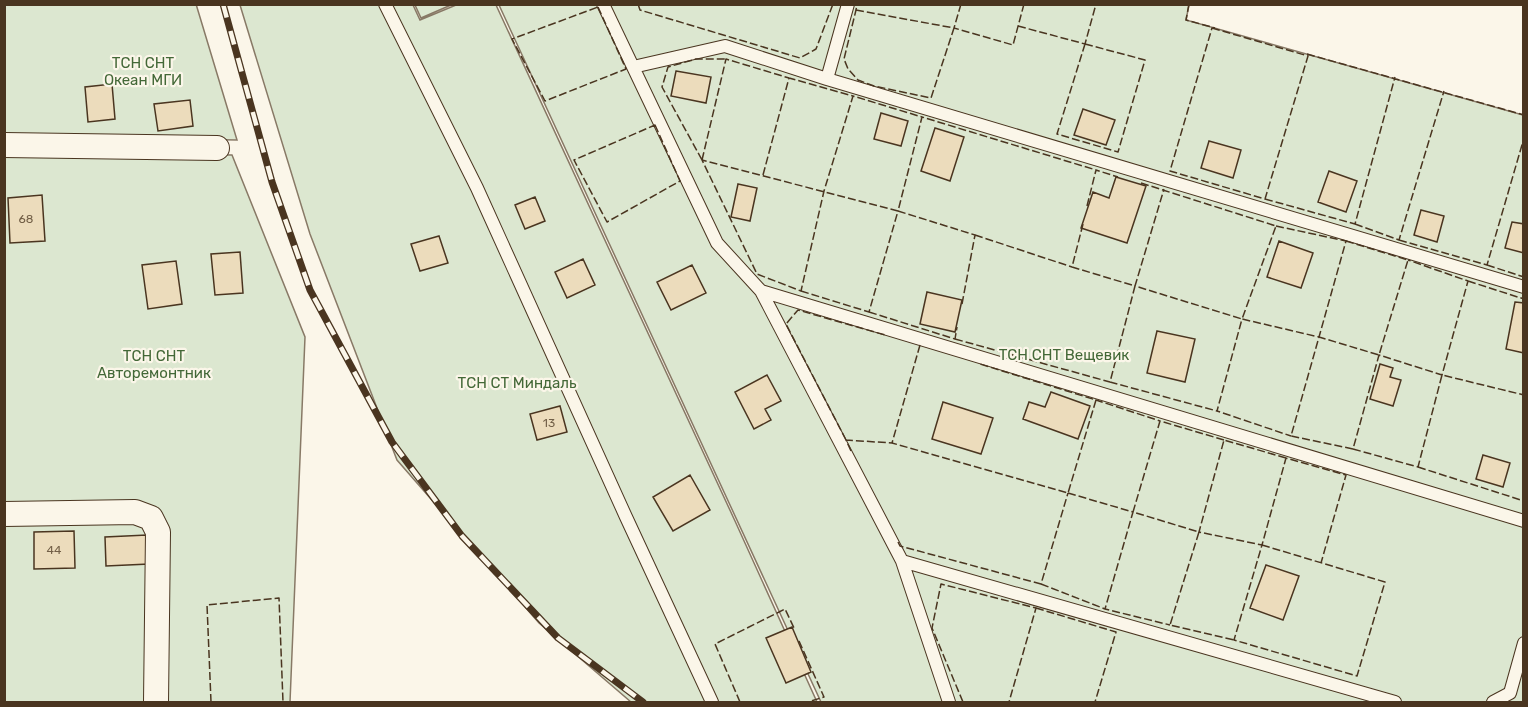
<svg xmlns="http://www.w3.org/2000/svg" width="1528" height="707" viewBox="0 0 1528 707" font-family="Rubik,sans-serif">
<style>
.green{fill:#dce7d0;stroke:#887966;stroke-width:1.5}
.building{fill:#ecdcbc;stroke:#4a3520;stroke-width:1.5}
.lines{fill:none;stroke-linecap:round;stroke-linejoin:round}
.lane-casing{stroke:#4a3520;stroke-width:14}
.street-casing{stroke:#4a3520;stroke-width:26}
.lane{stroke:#fbf6e9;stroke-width:12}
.street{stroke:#fbf6e9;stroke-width:24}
.rail-casing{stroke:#4a3520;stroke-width:7}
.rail{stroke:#fbf6e9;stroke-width:4.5;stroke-dasharray:14;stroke-linecap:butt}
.fence{stroke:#4a3520;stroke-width:1.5;stroke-dasharray:8 3;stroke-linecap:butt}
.labels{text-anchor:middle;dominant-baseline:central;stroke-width:4.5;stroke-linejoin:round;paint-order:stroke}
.number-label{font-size:12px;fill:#725f47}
.park-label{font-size:15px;fill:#436837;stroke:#fbf6e9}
</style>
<rect width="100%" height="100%" fill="#fbf6e9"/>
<path class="green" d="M196,4L237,140L5,136V5Z
M240,5H413L420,20L456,5H496L735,521L817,702H631L539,623L397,460L310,234Z
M415,5H451L421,18Z
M499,5H1189L1186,20L1523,115V702H821Z
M5,152L232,155L305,337L290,702H5Z"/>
<path class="building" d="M676,71L711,77L706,103L671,96Z
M112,84L115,119L88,122L85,87Z
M190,100L193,126L158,131L154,104Z
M1083,109L1115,120L1106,145L1074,135Z
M881,113L908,121L901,146L874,139Z
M935,128L964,137L950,181L921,171Z
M1209,141L1241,150L1233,178L1201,168Z
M1329,171L1357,181L1346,212L1318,202Z
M1116,177L1146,186L1127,243L1081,228L1093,192L1109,198Z
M738,184L757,188L750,221L731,217Z
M42,195L45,241L10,243L8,198Z
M535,197L545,221L525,229L515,205Z
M1421,210L1444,216L1437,242L1414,235Z
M1512,222L1524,224V253L1505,248Z
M439,236L448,263L420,271L411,244Z
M1279,241L1313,253L1301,288L1267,277Z
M240,252L243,293L215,295L211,254Z
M583,259L595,285L567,298L555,272Z
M176,261L182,304L148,309L142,265Z
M692,265L706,293L671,310L657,282Z
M927,292L962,300L955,332L920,324Z
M1515,302L1524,303V353L1506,349Z
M1157,331L1195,339L1185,382L1147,373Z
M1380,364L1393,368L1390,377L1401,380L1393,406L1370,399Z
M767,375L781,401L765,409L771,420L754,429L735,392Z
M1051,392L1090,406L1078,439L1023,419L1029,402L1045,407Z
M943,402L993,418L981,454L932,439Z
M560,406L567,432L537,440L530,414Z
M1483,455L1510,463L1503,487L1476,479Z
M690,475L710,510L673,531L653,497Z
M74,531L75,568L34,569V532Z
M147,535L149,564L106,566L105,537Z
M1266,565L1299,576L1283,620L1250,608Z
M792,627L811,672L786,683L766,638Z"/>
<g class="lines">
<defs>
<path id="lane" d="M385,4L477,188L626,517L712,702
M603,4L717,243L761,291L902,561L949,702
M633,67L725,46L827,79L1524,287
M827,79L848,4
M761,291L1524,521
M902,561L1395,702
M1493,702L1510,693L1524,643"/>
<path id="street" d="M4,145L217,148
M4,514L135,512L151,518L158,532L156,702"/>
</defs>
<use href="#lane" class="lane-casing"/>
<use href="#street" class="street-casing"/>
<use href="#lane" class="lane"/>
<use href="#street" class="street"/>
<defs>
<path id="rail" d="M223,4L272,182L310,290L392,442L462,536L558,638L643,702"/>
</defs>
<use href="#rail" class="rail-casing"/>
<use href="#rail" class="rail"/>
<path class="fence" d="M638,4L640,10L800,58L816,49L833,4
M961,4L954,28L1013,45L1024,4
M1189,4L1186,20L1215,28
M598,7L626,69L545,101L512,39Z
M856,10L954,28L931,98L874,86L858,80L848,69L844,59L856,10L857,4
M1018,26L1085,44L1096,4
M1212,28L1308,56L1265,199L1170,171Z
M1085,44L1145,60L1118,152L1057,134Z
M1307,54L1524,115
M655,125L680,181L607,222L574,160Z
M702,160L726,59L789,78
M702,160L662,87L668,67L696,59H726
M763,175L789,78L853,96
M1141,183L1276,226L1242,319L1135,286L1164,189
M1265,199L1355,224L1395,77
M1087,206L1096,170L1118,177
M1083,224L1072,267L1135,286L1110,382L1217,411
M1355,224L1399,240L1444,91
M1276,226L1346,241L1319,337L1242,319L1217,411L1291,436
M975,235L1072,267
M1399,240L1487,265L1524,138
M1346,241L1408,260L1379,355L1319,337L1291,436L1353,449L1379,355L1442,375L1468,281L1408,260
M1487,265L1524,277
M1468,281L1524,299
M801,291L869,312L898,211L702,160L757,274L801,291L824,191L853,96L922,117
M962,304L975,235L898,211L922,117L1096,170
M869,312L955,339L957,327
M955,339L1110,382
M920,345L892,443L1068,493L1096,400L980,364
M1096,401V400L1160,421
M846,440L786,324L798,310L885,335
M1224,440L1160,421L1133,512L1199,532L1170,625L1234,640
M1353,449L1418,467L1442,375L1524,395
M851,451L846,440L892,443
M1286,458L1224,440L1199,532L1262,545L1286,458L1346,475L1321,563
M1418,467L1524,501
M1068,493L1133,512L1105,609L1170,625
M898,542L900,546L1041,584L1068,493
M1262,545L1385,582L1357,676L1234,640Z
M1041,584L1105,609
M1036,608L1116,632L1095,702
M799,641L824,697L808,702
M211,702L207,605L279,598L283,702
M740,702L715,644L785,609L795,630
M963,702L932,628L941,584L1036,608L1009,702"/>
</g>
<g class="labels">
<g class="number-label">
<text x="26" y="219">68</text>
<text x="549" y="423">13</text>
<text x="54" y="550">44</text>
</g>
<g class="park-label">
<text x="143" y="63">ТСН СНТ<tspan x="143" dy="17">Океан МГИ</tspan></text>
<text x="1064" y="355">ТСН СНТ Вещевик</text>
<text x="154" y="356">ТСН СНТ<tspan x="154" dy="17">Авторемонтник</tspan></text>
<text x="517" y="383">ТСН СТ Миндаль</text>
</g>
</g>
<rect width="1528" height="707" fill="none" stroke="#4a3520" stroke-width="12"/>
</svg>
